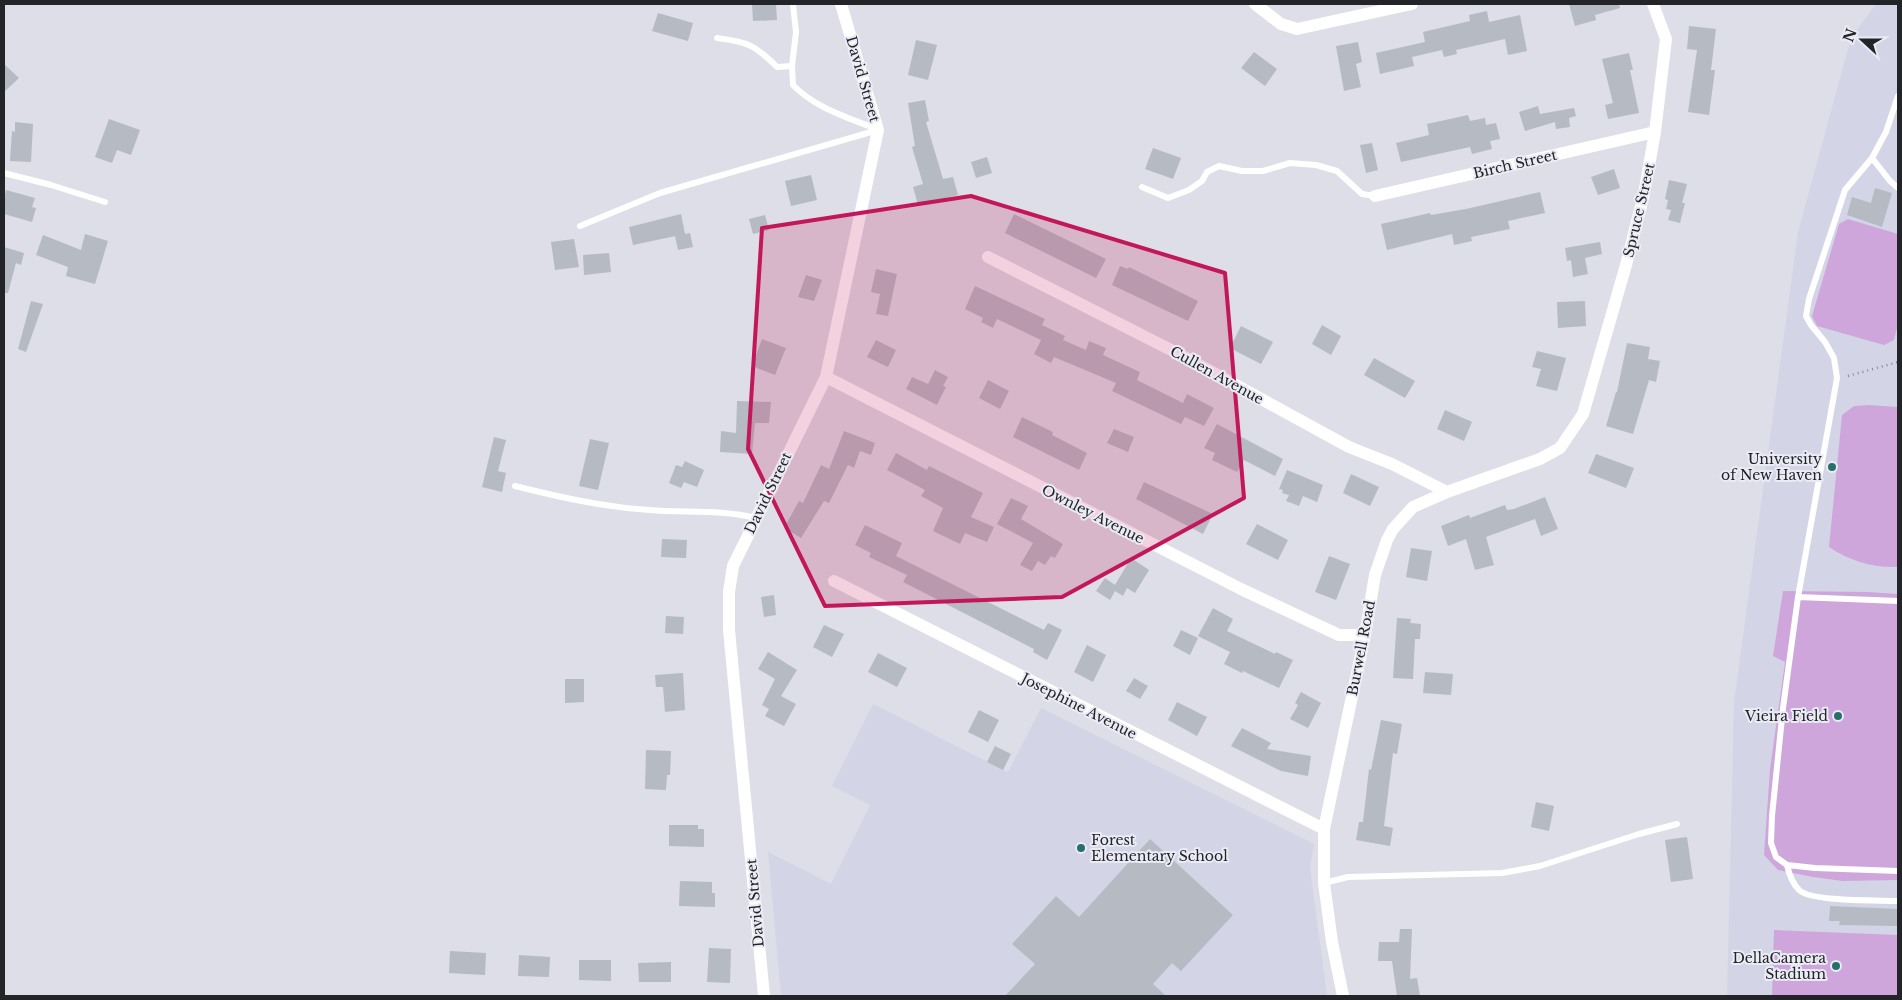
<svg xmlns="http://www.w3.org/2000/svg" width="1902" height="1000" viewBox="0 0 1902 1000" font-family="'Libre Baskerville',serif">
<style>
.built{fill:#d3d5e6}
.green{fill:#cea6db}
.building{fill:#b6bac3}
.lines{fill:none;stroke-linecap:round;stroke-linejoin:round}
.path{stroke:#88898f;stroke-width:2.5;stroke-dasharray:1 4;stroke-linecap:butt}
.service{stroke:#fff;stroke-width:6}
.minor{stroke:#fff;stroke-width:12}
.marked{fill:#c2185b;fill-opacity:0.2;stroke:#c2185b;stroke-width:4;stroke-linejoin:round}
.poi-dot{fill:#27706a;stroke:#eaebf5;stroke-width:2}
.labels{text-anchor:middle;dominant-baseline:central;stroke-width:4;stroke-linejoin:round;paint-order:stroke}
.street-label{font-size:14px;fill:#232427;stroke:#eaebf5}
.poi-label{font-size:14px;fill:#232427;stroke:#eaebf5;text-anchor:end}
</style>
<rect width="100%" height="100%" fill="#dddee7"/>
<path class="built" d="M1876,4H1898V996H1727L1734,702L1798,232L1851,38Z
M873,704L1008,772L1041,708L1314,844L1310,868L1327,996H781L768,852L831,884L870,805L832,786Z"/>
<path class="green" d="M1848,219L1898,234V324L1894,340L1884,345L1817,326L1812,316L1839,224Z
M1869,405L1898,407V567C1873,568 1850,561 1829,547L1842,415L1854,406Z
M1783,591L1868,592L1898,594V880L1843,881L1813,877L1778,870L1764,855L1770,769L1785,662L1773,656Z
M1774,930L1898,935V996H1772Z"/>
<path class="building" d="M752,4H776L777,20L753,21Z
M1569,4H1619L1620,8L1595,15L1596,20L1575,26Z
M1487,11L1489,22L1520,15L1527,51L1508,55L1505,39L1456,50L1457,54L1444,57L1442,50L1412,57L1414,66L1380,74L1376,53L1425,42L1423,32L1470,21L1469,15Z
M658,13L693,23L688,41L652,31Z
M1689,26L1716,29L1711,70H1715L1709,115L1688,112L1697,50L1687,49Z
M916,40L937,45L928,80L908,75Z
M1358,42L1362,62L1356,64L1361,87L1344,91L1336,46Z
M1254,52L1277,69L1265,86L1241,68Z
M1629,53L1633,70H1630L1639,113L1608,119L1605,105L1613,103L1602,59Z
M4,64L19,78L4,92Z
M925,100L929,121L926,122L943,179L953,177L958,195L918,205L913,187L923,184L912,147L915,146L908,103Z
M1538,106L1540,114L1574,108L1576,116L1569,118L1570,127L1556,129L1555,122L1525,131L1519,112Z
M1468,115L1470,121L1485,118L1486,125L1496,123L1500,139L1490,141L1492,149L1472,154L1470,147L1401,162L1396,143L1429,135L1427,124Z
M109,119L140,130L131,155L117,150L112,163L95,157Z
M15,122L33,124L31,162L10,161L12,131L15,132Z
M1372,143L1378,170L1366,173L1360,145Z
M1153,148L1181,158L1173,179L1145,169Z
M987,157L992,173L976,178L971,162Z
M1614,169L1620,188L1598,195L1591,177Z
M811,175L817,200L791,206L785,181Z
M1669,180L1687,184L1682,203H1685L1680,223L1668,220L1671,210L1666,209L1668,200L1665,199Z
M1875,188L1892,193L1882,227L1847,215L1852,197L1871,203Z
M6,190L35,198L32,207L36,208L32,222L4,214V199Z
M1540,192L1545,213L1508,221L1510,229L1471,237L1472,241L1454,245L1452,234L1387,250L1381,224L1430,213L1431,215L1466,209Z
M681,214L685,234L633,245L629,227Z
M1014,214L1106,259L1096,278L1005,233Z
M765,215L769,230L753,234L749,219Z
M690,233L693,247L678,250L675,236Z
M85,234L108,241L95,284L66,276L68,267L36,255L43,235L81,250Z
M574,239L579,267L555,270L551,242Z
M1600,242L1602,254L1585,258L1588,274L1573,277L1571,260L1567,261L1565,248Z
M4,247L24,253L21,265L16,263L8,293H4Z
M609,253L611,272L584,275L583,255Z
M1120,266L1128,269L1129,267L1198,301L1188,321L1112,285Z
M876,269L897,274L888,316L876,314L880,294L871,292Z
M806,275L822,280L814,301L798,297Z
M975,286L1045,319L1042,325L1065,336L1063,340L1086,350L1089,341L1106,348L1103,355L1140,372L1137,380L1183,403L1187,394L1214,408L1204,426L1185,417L1181,424L1112,391L1116,383L1054,357L1051,363L1034,354L1041,340L997,319L993,328L981,322L983,318L965,309Z
M31,301L43,304L26,352L18,349Z
M1585,301L1586,326L1558,328L1557,302Z
M1322,325L1341,336L1331,355L1312,344Z
M1241,326L1273,342L1261,364L1230,348Z
M762,339L786,348L775,375L752,366Z
M876,340L896,350L888,367L867,357Z
M1627,343L1650,347L1648,359L1660,361L1656,382L1649,380L1633,434L1606,426L1616,392H1617Z
M1537,351L1566,358L1557,391L1536,386L1541,369L1532,367Z
M1374,358L1415,381L1405,398L1364,375Z
M935,370L948,377L943,386L946,387L937,405L906,389L912,377L928,384Z
M988,380L1009,391L1000,409L979,398Z
M737,401L771,402L769,423H755L752,454L720,452L721,431L736,433Z
M1445,410L1472,422L1464,441L1437,429Z
M1022,417L1053,432L1052,435L1087,453L1079,470L1013,437Z
M1217,424L1283,459L1275,476L1244,460L1237,472L1212,460L1215,453L1204,448Z
M1114,429L1134,437L1128,452L1107,443Z
M844,431L875,443L871,455L860,451L854,468L848,465L829,503L824,501L801,538L784,528L799,501L803,503L821,465L829,469Z
M494,437L506,440L498,471L506,473L502,492L482,487Z
M590,439L609,443L598,490L579,486Z
M896,453L927,470L929,466L983,493L971,517L994,527L987,542L965,533L960,544L933,531L943,508L921,496L925,490L887,470Z
M1596,454L1634,468L1626,488L1588,473Z
M685,461L704,470L697,487L684,482L681,488L669,483L676,465L682,467Z
M1287,470L1323,485L1317,502L1303,496L1299,506L1286,501L1289,495L1282,493L1283,490L1279,489Z
M1351,474L1379,487L1370,506L1343,493Z
M1144,482L1213,514L1203,534L1136,499Z
M1545,497L1558,529L1541,536L1535,519L1486,537L1494,565L1475,570L1466,539L1448,546L1441,526L1469,515L1470,518L1505,505L1507,510L1514,509Z
M1011,498L1028,506L1021,519L1063,544L1055,558L1051,556L1045,565L1038,561L1032,571L1020,565L1033,543L997,524Z
M1257,524L1288,540L1278,560L1246,544Z
M865,525L902,543L896,556L1044,630L1048,623L1062,630L1047,660L1033,652L1034,649L903,582L907,575L869,557L871,553L855,545Z
M662,539L687,540L686,558L661,557Z
M1411,548L1432,551L1427,581L1406,577Z
M1329,556L1350,564L1336,600L1315,592Z
M1131,558L1149,570L1135,593L1127,588L1123,596L1115,591L1110,600L1096,591L1105,578L1115,585Z
M774,595L776,615L764,617L761,597Z
M1213,608L1233,619L1227,631L1275,654L1276,652L1293,660L1279,688L1243,671L1242,673L1224,664L1230,652L1198,636Z
M666,616L684,617L683,634L665,633Z
M1397,618L1411,619L1410,623L1421,624L1420,639H1415L1413,679L1393,678Z
M824,625L844,634L832,657L813,647Z
M1181,630L1198,638L1190,655L1173,646Z
M1087,645L1106,655L1093,682L1074,672Z
M768,652L797,670L781,696L796,704L784,726L765,716L769,709L762,705L775,679L758,669Z
M878,653L907,668L897,687L868,672Z
M1425,672L1453,674L1451,695L1423,693Z
M683,673L685,710L665,712L663,687H656L655,675Z
M1134,678L1148,686L1140,699L1126,691Z
M565,679H584V702L565,703Z
M1301,692L1321,703L1308,728L1290,719L1298,705L1295,703Z
M1177,702L1207,717L1197,736L1168,720Z
M979,710L999,720L988,742L968,732Z
M1381,720L1402,724L1397,754L1393,753L1384,826L1393,828L1390,846L1356,840L1359,822H1363L1369,769L1371,770Z
M1242,728L1271,743L1267,749L1311,756L1308,776L1281,771L1231,746Z
M995,746L1011,754L1003,770L987,762Z
M646,750L671,751L670,775H667L666,790L645,789Z
M1536,802L1554,806L1549,831L1531,827Z
M669,825H698V829H704V847L669,846Z
M1687,837L1693,879L1671,882L1665,840Z
M1150,839L1233,915L1181,971L1172,963L1153,984L1166,996H1005L1035,964L1012,944L1056,896L1079,917Z
M680,881L712,882V893H715V907L679,906Z
M1830,906L1898,909V926L1839,925L1840,921H1829Z
M1400,929H1412L1410,979L1417,978L1420,996H1397L1392,961H1378L1379,942H1399Z
M709,948L731,949L730,983L707,982Z
M450,951L486,953L485,975L449,973Z
M519,955L550,957L549,977L518,976Z
M579,960H611V981L579,980Z
M671,962V982H639L638,963Z"/>
<g class="lines">
<path class="path" d="M1848,376L1898,362"/>
<path class="service" d="M793,4L796,32L792,66L793,85C815,108 847,117 876,129
M717,38C748,42 755,45 777,67L792,66
M1898,96L1886,132L1872,158L1845,190L1809,299L1806,316L1811,325L1825,342L1834,358L1837,378L1798,597L1783,708L1772,816L1771,843L1776,857L1787,865L1815,868L1898,871
M1872,158L1890,181L1898,188
M4,173L51,185L105,202
M1142,187L1168,198L1189,190L1202,181L1207,172L1219,166L1242,171H1263L1290,163L1316,165L1337,171L1362,194L1375,196
M580,226L660,193L878,130
M515,486C559,497 603,507 649,510C685,513 721,509 756,518
M1798,597L1898,601
M1787,865C1789,874 1792,883 1799,890C1811,902 1878,900 1898,901
M1324,883L1348,877L1502,873L1540,866L1639,834L1677,824"/>
<path class="minor" d="M1255,4L1281,24L1297,29L1412,4
M1375,196L1655,132
M988,257L1179,354L1349,447L1392,464L1447,492
M826,377L1241,589L1339,635H1365
M834,581L1324,829
M764,996L729,630V592L733,566L826,377L878,130L841,4
M1343,996L1332,942L1324,883V829L1365,635L1375,575L1387,540L1393,529L1413,507L1447,492L1540,459L1560,448L1583,414L1626,265L1644,194L1655,132L1666,39L1653,4"/>
</g>
<path class="marked" d="M971,196L1225,273L1244,498L1062,597L825,606L748,449L762,228Z"/>
<g class="poi-dot">
<circle cx="1832" cy="467" r="5"/>
<circle cx="1838" cy="716" r="5"/>
<circle cx="1081" cy="848" r="5"/>
<circle cx="1836" cy="966" r="5"/>
</g>
<g class="labels">
<g class="street-label">
<text transform="translate(863 79) rotate(74)">David Street</text>
<text transform="translate(1515 164) rotate(-13)">Birch Street</text>
<text transform="translate(1639 210) rotate(-77)">Spruce Street</text>
<text transform="translate(1217 375) rotate(29)">Cullen Avenue</text>
<text transform="translate(768 493) rotate(-64)">David Street</text>
<text transform="translate(1093 514) rotate(27)">Ownley Avenue</text>
<text transform="translate(1361 648) rotate(-79)">Burwell Road</text>
<text transform="translate(1079 706) rotate(27)">Josephine Avenue</text>
<text transform="translate(755 903) rotate(-95)">David Street</text>
</g>
<g class="poi-label">
<text x="1822" y="459">University<tspan x="1822" dy="16">of New Haven</tspan></text>
<text x="1828" y="716">Vieira Field</text>
<text x="1091" y="840" text-anchor="start">Forest<tspan x="1091" dy="16">Elementary School</tspan></text>
<text x="1826" y="958">DellaCamera<tspan x="1826" dy="16">Stadium</tspan></text>
</g>
</g>
<rect width="1902" height="1000" fill="none" stroke="#232427" stroke-width="10"/>
<g transform="translate(1862 40) rotate(291)" stroke="#eaebf5" stroke-width="4" paint-order="stroke">
<path d="M0-4L9 19L0 12L-9 19Z" fill="#232427"/>
<text y="-8" font-size="14" font-weight="bold" text-anchor="middle" fill="#232427">N</text>
</g>
</svg>
